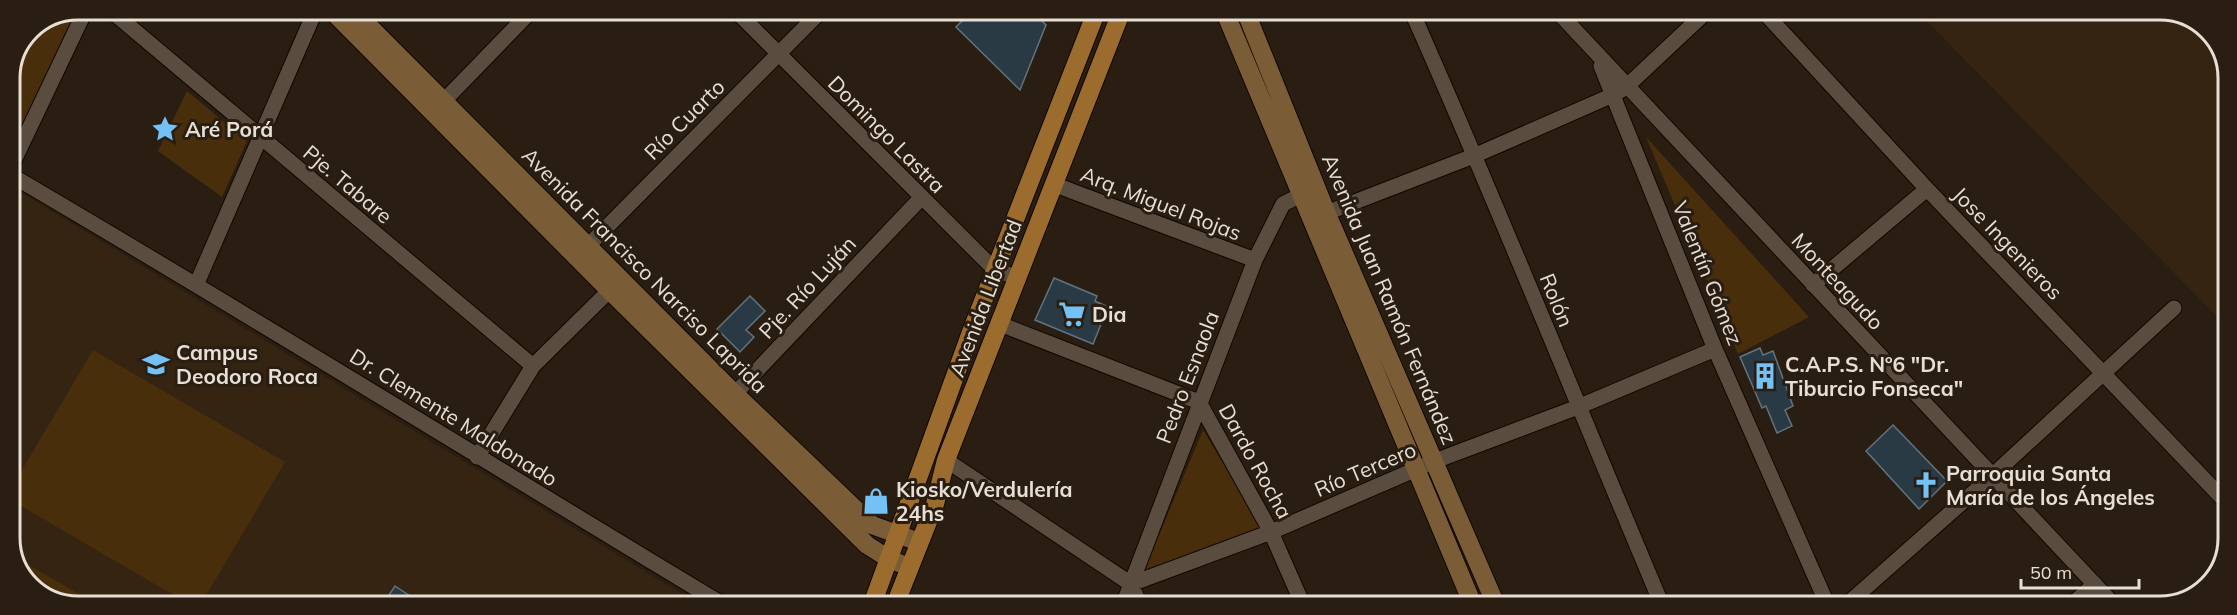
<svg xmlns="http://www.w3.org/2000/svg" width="2237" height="615" viewBox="0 0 2237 615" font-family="Mulish,sans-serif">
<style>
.built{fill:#342411}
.green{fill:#492e0c}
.building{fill:#2a3a45;stroke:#627380;stroke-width:1.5}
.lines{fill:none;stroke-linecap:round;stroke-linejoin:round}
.minor-casing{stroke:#110701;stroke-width:17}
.secondary-casing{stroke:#110701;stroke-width:20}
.primary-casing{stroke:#110701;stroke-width:20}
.minor{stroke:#5a4c3e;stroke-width:15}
.secondary{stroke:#7a5c36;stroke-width:18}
.primary{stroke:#9b6c2e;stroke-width:18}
.labels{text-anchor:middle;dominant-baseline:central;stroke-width:6;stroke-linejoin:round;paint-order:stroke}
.street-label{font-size:21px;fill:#e7dfd6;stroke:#291e11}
.poi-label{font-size:21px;font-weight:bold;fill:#e7dfd6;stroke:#291e11;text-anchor:start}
.rim{fill:none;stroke:#e7dfd6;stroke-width:3}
</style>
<rect width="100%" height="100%" fill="#291e11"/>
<path class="built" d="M1917,11H2177L2211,32L2228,72L2227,327Z
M9,185L699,604H60L26,583L9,543Z"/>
<path class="green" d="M77,9H86L9,171V77L29,29Z
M187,91L247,141L222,197L158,151Z
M1646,137L1809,317L1738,354Z
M93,350L285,462L201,604H189L9,499V492Z
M1203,430L1263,530L1142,576Z
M15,557L96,604H60L26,583Z"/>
<path class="building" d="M973,10H1031L1046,25L1020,90L956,27Z
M1054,278L1097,296L1095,301L1108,307L1093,344L1035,320Z
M750,296L765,311L746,330L754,337L740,352L717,329Z
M1760,348L1763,355L1773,351L1793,406L1785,410L1792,426L1777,433L1766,406L1762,408L1740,357Z
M1893,425L1947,481L1919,509L1866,451Z
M395,586L422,604H383Z"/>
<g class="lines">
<defs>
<path id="minor" d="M109,9L533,366
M735,10L995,270L1017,277
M1411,10C1499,207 1578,407 1662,605
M1557,11L2115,606
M1763,11L1927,189L2226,502
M1601,66L1715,349L1828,606
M437,108L533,9
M9,171L86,9
M9,174C249,314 484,461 722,604
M1053,184L1255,260
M1316,217L1476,155L1613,95L1626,87L1707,11
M581,253L822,10
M197,283L316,9
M1813,285L1927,189
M1000,324L1199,402L1271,532L1303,605
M728,401L921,198
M477,457L533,366L616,284
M946,460L1131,584L1140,605
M1131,584L1271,532L1435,461L1578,407L1715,349
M1123,605L1255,260L1283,204L1311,190
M1845,606L1993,475L2174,308
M2070,606L2095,584"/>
<path id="secondary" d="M330,9L609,290L867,545L889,559L909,567
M352,9L735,394L872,525L919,542
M1224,10L1473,605
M1245,10L1327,214L1496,605"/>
<path id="primary" d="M872,605L971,332L1097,10
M895,605L935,504L946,460L1122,10"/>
</defs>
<use href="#minor" class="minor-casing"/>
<use href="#secondary" class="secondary-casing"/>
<use href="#primary" class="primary-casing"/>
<use href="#minor" class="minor"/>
<use href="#secondary" class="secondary"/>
<use href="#primary" class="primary"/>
</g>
<defs>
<symbol id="sight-bare" viewBox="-9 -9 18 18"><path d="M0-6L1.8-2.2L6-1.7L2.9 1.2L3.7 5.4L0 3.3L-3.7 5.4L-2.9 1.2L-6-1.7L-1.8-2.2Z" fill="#73c1f5" stroke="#291e11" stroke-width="2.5" paint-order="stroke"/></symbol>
<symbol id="supermarket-bare" viewBox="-9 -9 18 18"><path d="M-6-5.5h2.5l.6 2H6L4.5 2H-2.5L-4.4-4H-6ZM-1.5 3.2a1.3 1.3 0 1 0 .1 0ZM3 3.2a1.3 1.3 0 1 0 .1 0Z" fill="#73c1f5" stroke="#291e11" stroke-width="2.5" paint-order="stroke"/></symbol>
<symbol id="university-bare" viewBox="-9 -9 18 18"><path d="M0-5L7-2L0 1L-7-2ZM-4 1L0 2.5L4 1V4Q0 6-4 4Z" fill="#73c1f5" stroke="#291e11" stroke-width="2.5" paint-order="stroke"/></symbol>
<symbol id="building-bare" viewBox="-9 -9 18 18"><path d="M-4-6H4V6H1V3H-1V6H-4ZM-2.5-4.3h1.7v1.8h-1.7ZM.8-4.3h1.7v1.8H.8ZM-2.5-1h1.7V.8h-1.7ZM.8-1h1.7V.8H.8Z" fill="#73c1f5" stroke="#291e11" stroke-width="2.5" paint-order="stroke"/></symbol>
<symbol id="church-bare" viewBox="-9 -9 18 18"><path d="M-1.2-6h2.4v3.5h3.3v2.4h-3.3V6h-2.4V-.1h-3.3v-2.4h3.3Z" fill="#73c1f5" stroke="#291e11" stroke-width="2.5" paint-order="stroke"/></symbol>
<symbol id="shop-bare" viewBox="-9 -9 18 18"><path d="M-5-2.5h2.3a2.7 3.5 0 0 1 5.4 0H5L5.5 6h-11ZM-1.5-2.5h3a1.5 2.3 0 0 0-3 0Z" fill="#73c1f5" stroke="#291e11" stroke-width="2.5" paint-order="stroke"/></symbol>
</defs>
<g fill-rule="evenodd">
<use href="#sight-bare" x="146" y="110" width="38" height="38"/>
<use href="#supermarket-bare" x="1053" y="295" width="38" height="38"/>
<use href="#university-bare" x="137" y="345" width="38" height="38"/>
<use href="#building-bare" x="1746" y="357" width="38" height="38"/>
<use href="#church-bare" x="1907" y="466" width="38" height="38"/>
<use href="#shop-bare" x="857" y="482" width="38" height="38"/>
</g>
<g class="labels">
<g class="street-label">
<text transform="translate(684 119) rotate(-45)">Río Cuarto</text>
<text transform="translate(887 134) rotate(45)">Domingo Lastra</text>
<text transform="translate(348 184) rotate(40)">Pje. Tabare</text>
<text transform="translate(1161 203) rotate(21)">Arq. Miguel Rojas</text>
<text transform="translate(2008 243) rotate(46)">Jose Ingenieros</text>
<text transform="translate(645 270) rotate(45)">Avenida Francisco Narciso Laprida</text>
<text transform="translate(1708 273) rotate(68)">Valentín Gómez</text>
<text transform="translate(1838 281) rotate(47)">Monteagudo</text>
<text transform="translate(807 287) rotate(-47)">Pje. Río Luján</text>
<text transform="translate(985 298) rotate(-69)">Avenida Libertad</text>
<text transform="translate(1390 299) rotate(67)">Avenida Juan Ramón Fernández</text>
<text transform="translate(1557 300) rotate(68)">Rolón</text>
<text transform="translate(1187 377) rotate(-69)">Pedro Esnaola</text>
<text transform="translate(454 417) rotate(32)">Dr. Clemente Maldonado</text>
<text transform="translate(1256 461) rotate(61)">Dardo Rocha</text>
<text transform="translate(1365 469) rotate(-23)">Río Tercero</text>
</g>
<g class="poi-label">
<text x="185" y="129">Aré Porá</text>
<text x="1092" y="314">Dia</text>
<text x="176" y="352">Campus<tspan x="176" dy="24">Deodoro Roca</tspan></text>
<text x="1785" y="364">C.A.P.S. Nº6 "Dr.<tspan x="1785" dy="24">Tiburcio Fonseca"</tspan></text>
<text x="1946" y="473">Parroquia Santa<tspan x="1946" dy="24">María de los Ángeles</tspan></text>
<text x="896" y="489">Kiosko/Verdulería<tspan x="896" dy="24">24hs</tspan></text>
</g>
</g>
<path d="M0 0H2237V615H0ZM78 20H2160A58 58 0 0 1 2218 78V538A58 58 0 0 1 2160 596H78A58 58 0 0 1 20 538V78A58 58 0 0 1 78 20Z" fill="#291e11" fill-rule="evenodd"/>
<path class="rim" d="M78 20H2160A58 58 0 0 1 2218 78V538A58 58 0 0 1 2160 596H78A58 58 0 0 1 20 538V78A58 58 0 0 1 78 20Z"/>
<path d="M2021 579v9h118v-9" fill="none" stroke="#e7dfd6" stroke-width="3"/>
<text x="2030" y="579" font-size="18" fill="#e7dfd6" stroke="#291e11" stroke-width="4.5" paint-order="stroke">50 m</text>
</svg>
